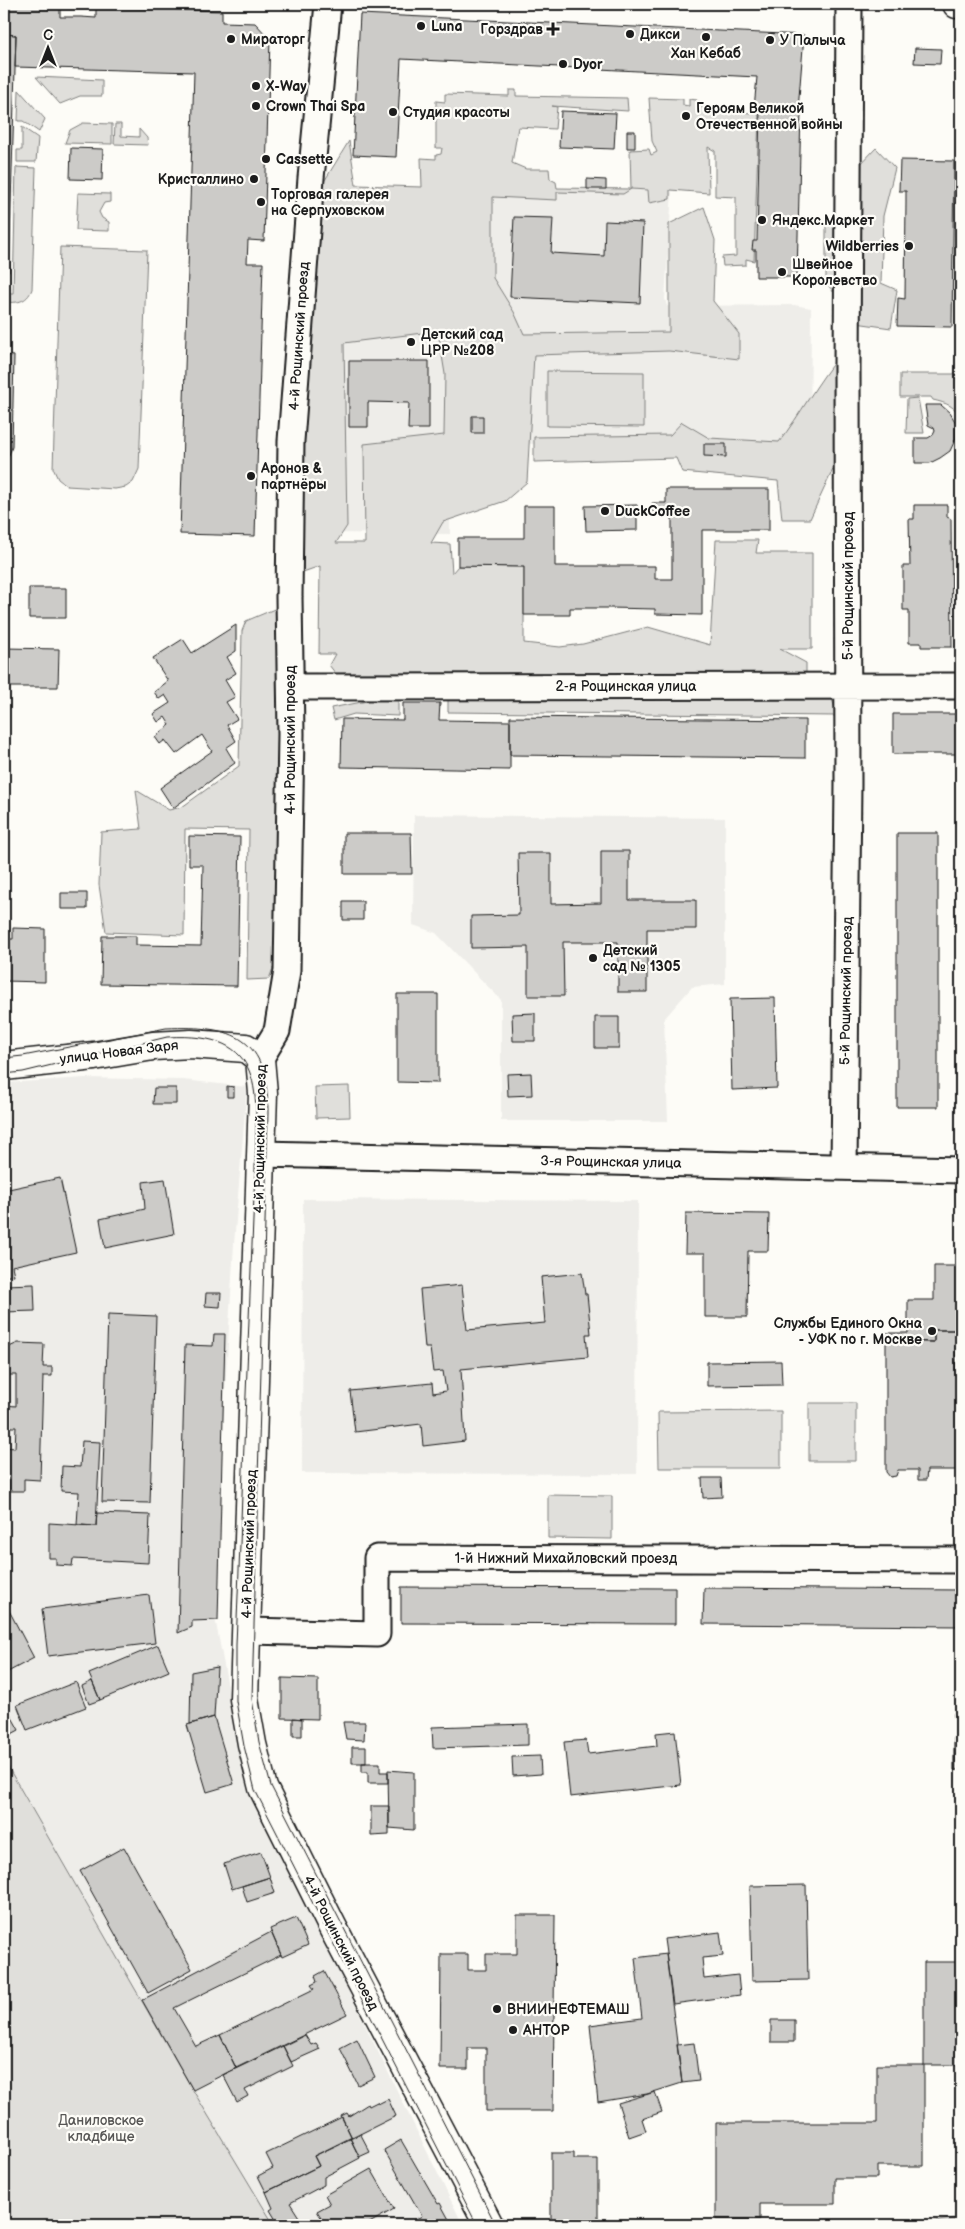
<svg xmlns="http://www.w3.org/2000/svg" width="965" height="2229" viewBox="0 0 965 2229" font-family="'Balsamiq Sans',sans-serif">
<style>
.built{fill:#eeede9}
.green{fill:#e0dfdb;stroke:#7e7e7c;fill-rule:evenodd}
.building{fill:#cccbc8;stroke:#1c1c1c}
.lines{fill:none;stroke-linecap:round;stroke-linejoin:round}
.street-casing{stroke:#1c1c1c;stroke-width:29}
.secondary-casing{stroke:#1c1c1c;stroke-width:31}
.street{stroke:#fdfcf7;stroke-width:25}
.secondary{stroke:#fdfcf7;stroke-width:28}
.tram{stroke:#1c1c1c;stroke-width:1}
.poi-dot{fill:#1c1c1c;stroke:#fdfcf7;stroke-width:2}
.labels{text-anchor:middle;dominant-baseline:central;stroke-width:4.5;stroke-linejoin:round;paint-order:stroke}
.poi-label{font-size:14px;font-weight:bold;fill:#1c1c1c;stroke:#fdfcf7;text-anchor:start}
.street-label{font-size:14px;fill:#1c1c1c;stroke:#fdfcf7}
.park-label{font-size:14px;fill:#575655;stroke:#fdfcf7}
</style>
<rect width="100%" height="100%" fill="#fdfcf7"/>
<filter id="ink" filterUnits="userSpaceOnUse"><feTurbulence type="fractalNoise" baseFrequency=".02" numOctaves="2"/><feDisplacementMap in="SourceGraphic" scale="10" xChannelSelector="R" yChannelSelector="G"/><feConvolveMatrix kernelMatrix="1 2 1 2 8 2 1 2 1" color-interpolation-filters="sRGB"/></filter>
<g filter="url(#ink)">
<path class="built" d="M631,189L672,192L665,299L667,306L794,305L811,308L810,469L691,443L507,444L450,479V534L317,533L318,371L435,190Z
M414,815L725,818V984L692,987L664,1019L668,1121H501V1000L436,933L413,925Z
M85,1078L183,1080L247,1087L234,1244L222,1443L215,1618L243,1765L248,1786L463,2225H274L194,2092L4,1760V1083Z
M303,1199L638,1201L637,1474L302,1473Z"/>
<path class="green" d="M36,77L102,80V96H80L60,104Z
M19,90L45,119L39,132L23,121H18Z
M509,90H516V96L627,98L628,111L552,106L557,107L555,129L518,127L512,163L526,169H549L550,179L556,182L557,188L631,189L630,150L649,149L651,155L657,152L652,141L649,98L683,99V105L689,106V99L697,100L700,107L759,114L754,261L746,259V265L723,266L722,257L736,256V197L715,196V151L708,147L709,193L670,190V199L649,203L648,190L631,189L623,194L557,192V200L493,197V278L514,312L524,334L669,332V224L704,207L715,240L713,301L739,334V359L669,351L534,355L527,482L505,501L443,522L431,543L450,544L452,573L458,566L524,567V643L560,647L583,644L648,627L710,645L716,540H758L756,553H812V649H780L806,663V677L339,678L329,665L335,654H319L320,566L303,572V445L317,193L349,141L356,185L422,187L421,158L436,159V155L441,154L442,148H436V101L445,102V94L509,96ZM438,331L445,374L444,435L364,444L365,543H336L347,526L344,343Z
M83,123L112,124V144L65,143L70,130Z
M115,124H121V136L139,137V129L147,138L148,145L114,144Z
M22,127L38,138L36,162H17V150H22Z
M876,148L895,168L883,216L881,283L897,290L891,328L856,323L826,282V225L841,214L856,169Z
M16,167L36,168L32,289C27,303 16,303 4,302V293H13Z
M78,193L110,194V202L104,203L99,212L102,218L109,222V231L76,230Z
M60,247L147,250L139,469L133,482L126,487L115,489L67,486L58,479L53,468Z
M840,355L842,450L810,519H782L778,481L682,472L676,458L534,462V437L670,435L682,422L709,438L779,442C801,414 817,382 840,355Z
M547,371L644,372V427L547,426Z
M900,374H961V419C956,406 946,403 933,400L931,397H900Z
M918,398L924,433H906L907,399Z
M284,605L276,960L269,979L247,980L249,830L185,829L184,935L106,932L99,885L101,832L141,829L136,790L169,810L182,807L239,766L242,631L246,621Z
M830,692L837,716L448,712V694Z
M398,695V716L354,714L334,720L331,708Z
M349,1086L350,1117L316,1118L315,1087Z
M809,1403H856V1461H809Z
M781,1411V1468H659L658,1412Z
M548,1495L612,1496V1539L548,1538Z
M4,1760L194,2092L274,2225H4Z
M961,2217V2225H916Z"/>
<path class="building" d="M4,4L60,6V17H81L96,18V7L222,11V22L255,23L270,39L264,241L248,240L247,263H263L255,536L180,534L194,72L15,67L16,35L4,34Z
M360,14L804,35L798,110L754,108L757,77L401,59L396,157L353,155Z
M4,34L16,35L9,272H4Z
M915,48L941,49L940,64L914,63Z
M760,109L801,110L797,277H756V250H752L753,241H757Z
M561,111L616,113L614,149L559,147Z
M627,131H635V148H627Z
M71,148L103,149L102,180L70,179Z
M900,160L954,161L952,327L897,326L898,298L905,299L906,202V191H899Z
M587,179L606,180V189H587Z
M514,217L553,218L551,253L604,256L605,221L643,223L640,303L510,297Z
M4,355L14,356L12,447L4,467Z
M349,361H429V429H408L409,403L368,402V427H349Z
M925,405H941L950,413L956,423V438L950,451L940,458L930,463H915V438H928L933,435L935,431L934,428L928,425Z
M472,416H483V433H472Z
M704,444H726V457L704,456Z
M666,489H769V530H702V615L655,614V609L610,608H570V615H524V567L458,566V538H524V506H555V566H655V579H672V513L653,512L652,503H666Z
M637,505V530L586,531L585,506Z
M914,505H947V517L951,519L952,647H921V643H909V610H903V566H910L909,519H914Z
M29,588H66V618H29Z
M236,625V651L227,657L236,673L225,680L235,697L226,702L237,719L227,725L236,741L226,748L235,763L173,808L160,788L212,751L202,735L176,754L165,740L160,744L155,737L170,725L165,717L158,722L153,714L170,703L165,695L159,699L154,692L168,681L153,658L183,639L192,653Z
M4,648L59,649L58,687H4Z
M403,703H440L439,720L510,721V770L341,767L342,719L403,720Z
M893,714H961V754H893Z
M510,717L805,720V758L510,755Z
M344,833H411L412,874H344Z
M897,833H938V1107H897Z
M189,836L240,837L237,986L101,984L102,936H136V945L201,946L203,865H189Z
M601,851H629V900H696V929H647V992H618V942H563L564,996H528V947L471,948V916L519,915L518,853H551V904L601,903Z
M61,893H87V909H61Z
M343,901H363V920H343Z
M13,928L45,929V982L4,981V939H13Z
M397,994H438V1083L397,1082Z
M775,998L777,1088L732,1090L730,999Z
M535,1013V1041H513L512,1014Z
M595,1017H619V1048H595Z
M531,1073L532,1095L508,1096L507,1074Z
M227,1086L234,1087V1097H227Z
M154,1088H176V1104H153Z
M60,1178L76,1252L12,1266L14,1275L4,1277V1190Z
M165,1179L174,1234L105,1248L100,1219L145,1209L143,1182Z
M686,1213L769,1214L768,1251H748L747,1317H705V1253H685Z
M934,1266H961V1321H956V1330H934V1342L884,1341L883,1334L885,1333H908V1300H934Z
M582,1273L585,1294H587L591,1334H586L588,1357L461,1369L465,1441L423,1446L421,1424L355,1432L350,1391L432,1383L433,1393L446,1391L443,1371L433,1372L430,1348H425L420,1289L462,1285L467,1330L545,1323L541,1277Z
M34,1284L35,1311L4,1312V1285Z
M206,1293H221L220,1307L205,1306Z
M108,1314L156,1316L150,1503L102,1502Z
M934,1330H956V1384H961V1470H927L926,1480H918V1470H898L896,1476L890,1477L886,1472V1341L934,1342Z
M214,1334H225L218,1620L192,1621V1627L178,1633L185,1345L213,1346Z
M18,1343L44,1344L43,1367H52V1376H43L40,1480L24,1479V1491H9V1479H4V1447L15,1448L16,1427H4L5,1405L16,1406V1375H6L7,1348Z
M781,1361L782,1385L707,1386V1362Z
M82,1441L100,1442L96,1526L77,1525L79,1492L61,1491L62,1466L80,1467Z
M702,1478H721L722,1497L703,1498Z
M97,1513L150,1515L148,1563L73,1559L72,1566L56,1565V1558H49V1523L96,1526Z
M401,1587L675,1588V1624L401,1623Z
M704,1588L961,1590V1626L703,1624Z
M149,1595L155,1643L48,1656L42,1609Z
M4,1601L34,1658L4,1674Z
M158,1645L169,1671L100,1700L89,1674Z
M217,1667L214,1717L190,1724L191,1672Z
M282,1678L318,1679V1719L282,1718Z
M92,1681L100,1700L89,1704L82,1686Z
M76,1682L86,1707L27,1730L17,1705Z
M4,1703L19,1730L4,1738Z
M954,1713H961V1770H954Z
M214,1717L234,1784L207,1792L187,1725Z
M293,1718L302,1719V1736H293Z
M343,1722H365L364,1740L346,1739Z
M528,1724V1745L433,1748L432,1727Z
M675,1731L681,1785L570,1797L564,1742L586,1740L588,1754L657,1746L656,1733Z
M352,1747H366V1763H352Z
M540,1756L541,1774L513,1776L512,1757Z
M362,1763H380V1772H388V1783H368V1772H362Z
M388,1770L414,1772V1830L389,1828Z
M371,1806H389V1835L371,1836Z
M124,1847L192,1969L148,1993L80,1871Z
M261,1852L270,1877L232,1889L224,1864Z
M270,1877L275,1893L247,1902L242,1886Z
M806,1885L808,1980L752,1981L750,1886Z
M517,1915H555L553,2111H486V2048H468V2069H440L441,1954H468V1970H486V1954H517Z
M296,1918L308,1945L282,1957L270,1929Z
M271,1932L281,1955L174,2008L196,2046L220,2035L236,2068L193,2090L142,2000Z
M720,1932L723,1956L702,1958L704,1979L738,1975L740,1995L673,2004L664,1939Z
M666,1954L682,2083L647,2094L598,2102L590,2025L642,2018L635,1958Z
M924,1962H961V2065H924Z
M324,1971L347,2014L236,2068L220,2035L314,1989L311,1985L317,1982L315,1976Z
M771,2020H794V2042H771Z
M305,2035L311,2045L316,2043L320,2049L291,2062L283,2046Z
M357,2039L375,2077L358,2085L340,2048Z
M694,2043L699,2081L682,2083L677,2045Z
M283,2046L293,2066L245,2090L248,2096L237,2102L223,2075Z
M877,2065H924V2166H877V2178H835V2204H760V2219H716V2123H877Z
M655,2092L662,2112L642,2119L646,2131L629,2137L618,2103Z
M388,2099L396,2116L352,2138L341,2116L347,2113L349,2116L368,2104L369,2106L377,2102L378,2104Z
M342,2117L352,2138L314,2156L319,2166L266,2192L258,2176L273,2168L266,2154Z
M360,2133L370,2152L359,2157L350,2138Z
M350,2138L360,2158L324,2177V2185L290,2203L304,2225H279L270,2210L273,2208L266,2192L319,2166L314,2156Z
M401,2140L438,2204L440,2203L452,2225H404L422,2216L384,2150Z
M551,2153H574V2159H598V2225H551Z
M371,2169L394,2209L366,2225H326L317,2211L330,2204L325,2195Z"/>
<g class="lines">
<defs>
<path id="street" d="M291,687L961,686
M260,1059L277,1031L287,971L291,734L289,597L291,441L311,178L328,4
M261,1154L961,1170
M844,1167L848,784L847,368L849,4
M246,1631L377,1634V1558L961,1560"/>
<path id="secondary" d="M957,4H961
M4,1066L94,1056L153,1046L191,1044L246,1048L260,1059L263,1093L244,1699L252,1744L263,1788L332,1926L489,2225"/>
</defs>
<use href="#street" class="street-casing"/>
<use href="#secondary" class="secondary-casing"/>
<use href="#street" class="street"/>
<use href="#secondary" class="secondary"/>
<path class="tram" d="M4,1058L23,1056L166,1028C235,1025 268,1037 268,1113L252,1699L259,1742L271,1786L496,2225
M4,1074L23,1072L167,1037C269,1031 256,1092 255,1170L236,1645V1701L244,1746L255,1790L477,2225"/>
</g>
</g>
<g class="poi-dot">
<circle cx="421" cy="26" r="5"/>
<path d="M550.5 21.5h5v5h5v5h-5v5h-5v-5h-5v-5h5z"/>
<circle cx="630" cy="34" r="5"/>
<circle cx="706" cy="37" r="5"/>
<circle cx="231" cy="39" r="5"/>
<circle cx="770" cy="40" r="5"/>
<circle cx="563" cy="64" r="5"/>
<circle cx="256" cy="86" r="5"/>
<circle cx="256" cy="106" r="5"/>
<circle cx="393" cy="112" r="5"/>
<circle cx="686" cy="116" r="5"/>
<circle cx="266" cy="159" r="5"/>
<circle cx="254" cy="179" r="5"/>
<circle cx="261" cy="202" r="5"/>
<circle cx="762" cy="220" r="5"/>
<circle cx="909" cy="246" r="5"/>
<circle cx="782" cy="272" r="5"/>
<circle cx="411" cy="342" r="5"/>
<circle cx="251" cy="476" r="5"/>
<circle cx="605" cy="511" r="5"/>
<circle cx="593" cy="958" r="5"/>
<circle cx="932" cy="1331" r="5"/>
<circle cx="497" cy="2009" r="5"/>
<circle cx="513" cy="2030" r="5"/>
</g>
<g class="labels">
<g class="poi-label">
<text x="431" y="26">Luna</text>
<text x="543" y="29" text-anchor="end">Горздрав</text>
<text x="640" y="34">Дикси</text>
<text x="241" y="39">Мираторг</text>
<text x="780" y="40">У Палыча</text>
<text x="706" y="53" text-anchor="middle">Хан Кебаб</text>
<text x="573" y="64">Dyor</text>
<text x="266" y="86">X-Way</text>
<text x="266" y="106">Crown Thai Spa</text>
<text x="696" y="108">Героям Великой<tspan x="696" dy="16">Отечественной войны</tspan></text>
<text x="403" y="112">Студия красоты</text>
<text x="276" y="159">Cassette</text>
<text x="244" y="179" text-anchor="end">Кристаллино</text>
<text x="271" y="194">Торговая галерея<tspan x="271" dy="16">на Серпуховском</tspan></text>
<text x="772" y="220">Яндекс.Маркет</text>
<text x="899" y="246" text-anchor="end">Wildberries</text>
<text x="792" y="264">Швейное<tspan x="792" dy="16">Королевство</tspan></text>
<text x="421" y="334">Детский сад<tspan x="421" dy="16">ЦРР №208</tspan></text>
<text x="261" y="468">Аронов &amp;<tspan x="261" dy="16">партнёры</tspan></text>
<text x="615" y="511">DuckCoffee</text>
<text x="603" y="950">Детский<tspan x="603" dy="16">сад № 1305</tspan></text>
<text x="922" y="1323" text-anchor="end">Службы Единого Окна<tspan x="922" dy="16">- УФК по г. Москве</tspan></text>
<text x="507" y="2009">ВНИИНЕФТЕМАШ</text>
<text x="523" y="2030">АНТОР</text>
</g>
<g class="street-label">
<text transform="translate(299 336) rotate(-86)">4-й Рощинский проезд</text>
<text transform="translate(848 586) rotate(-90)">5-й Рощинский проезд</text>
<text x="626" y="686">2-я Рощинская улица</text>
<text transform="translate(290 740) rotate(-90)">4-й Рощинский проезд</text>
<text transform="translate(846 991) rotate(-89)">5-й Рощинский проезд</text>
<text transform="translate(119 1052) rotate(-7)">улица Новая Заря</text>
<text transform="translate(260 1139) rotate(-89)">4-й Рощинский проезд</text>
<text transform="translate(611 1162) rotate(1)">3-я Рощинская улица</text>
<text transform="translate(249 1544) rotate(-88)">4-й Рощинский проезд</text>
<text x="566" y="1558">1-й Нижний Михайловский проезд</text>
<text transform="translate(341 1943) rotate(63)">4-й Рощинский проезд</text>
</g>
<g class="park-label">
<text x="101" y="2120">Даниловское<tspan x="101" dy="16">кладбище</tspan></text>
</g>
</g>
<rect width="965" height="2229" fill="none" stroke="#fdfcf7" stroke-width="20"/>
<rect x="10" y="10" width="945" height="2209" fill="none" stroke="#1c1c1c" stroke-width="2" filter="url(#ink)"/>
<g transform="translate(48 48)" stroke="#fdfcf7" stroke-width="4" paint-order="stroke">
<path d="M0-4L9 19L0 12L-9 19Z" fill="#1c1c1c"/>
<text y="-8" font-size="14" font-weight="bold" text-anchor="middle" fill="#1c1c1c">С</text>
</g>
</svg>
